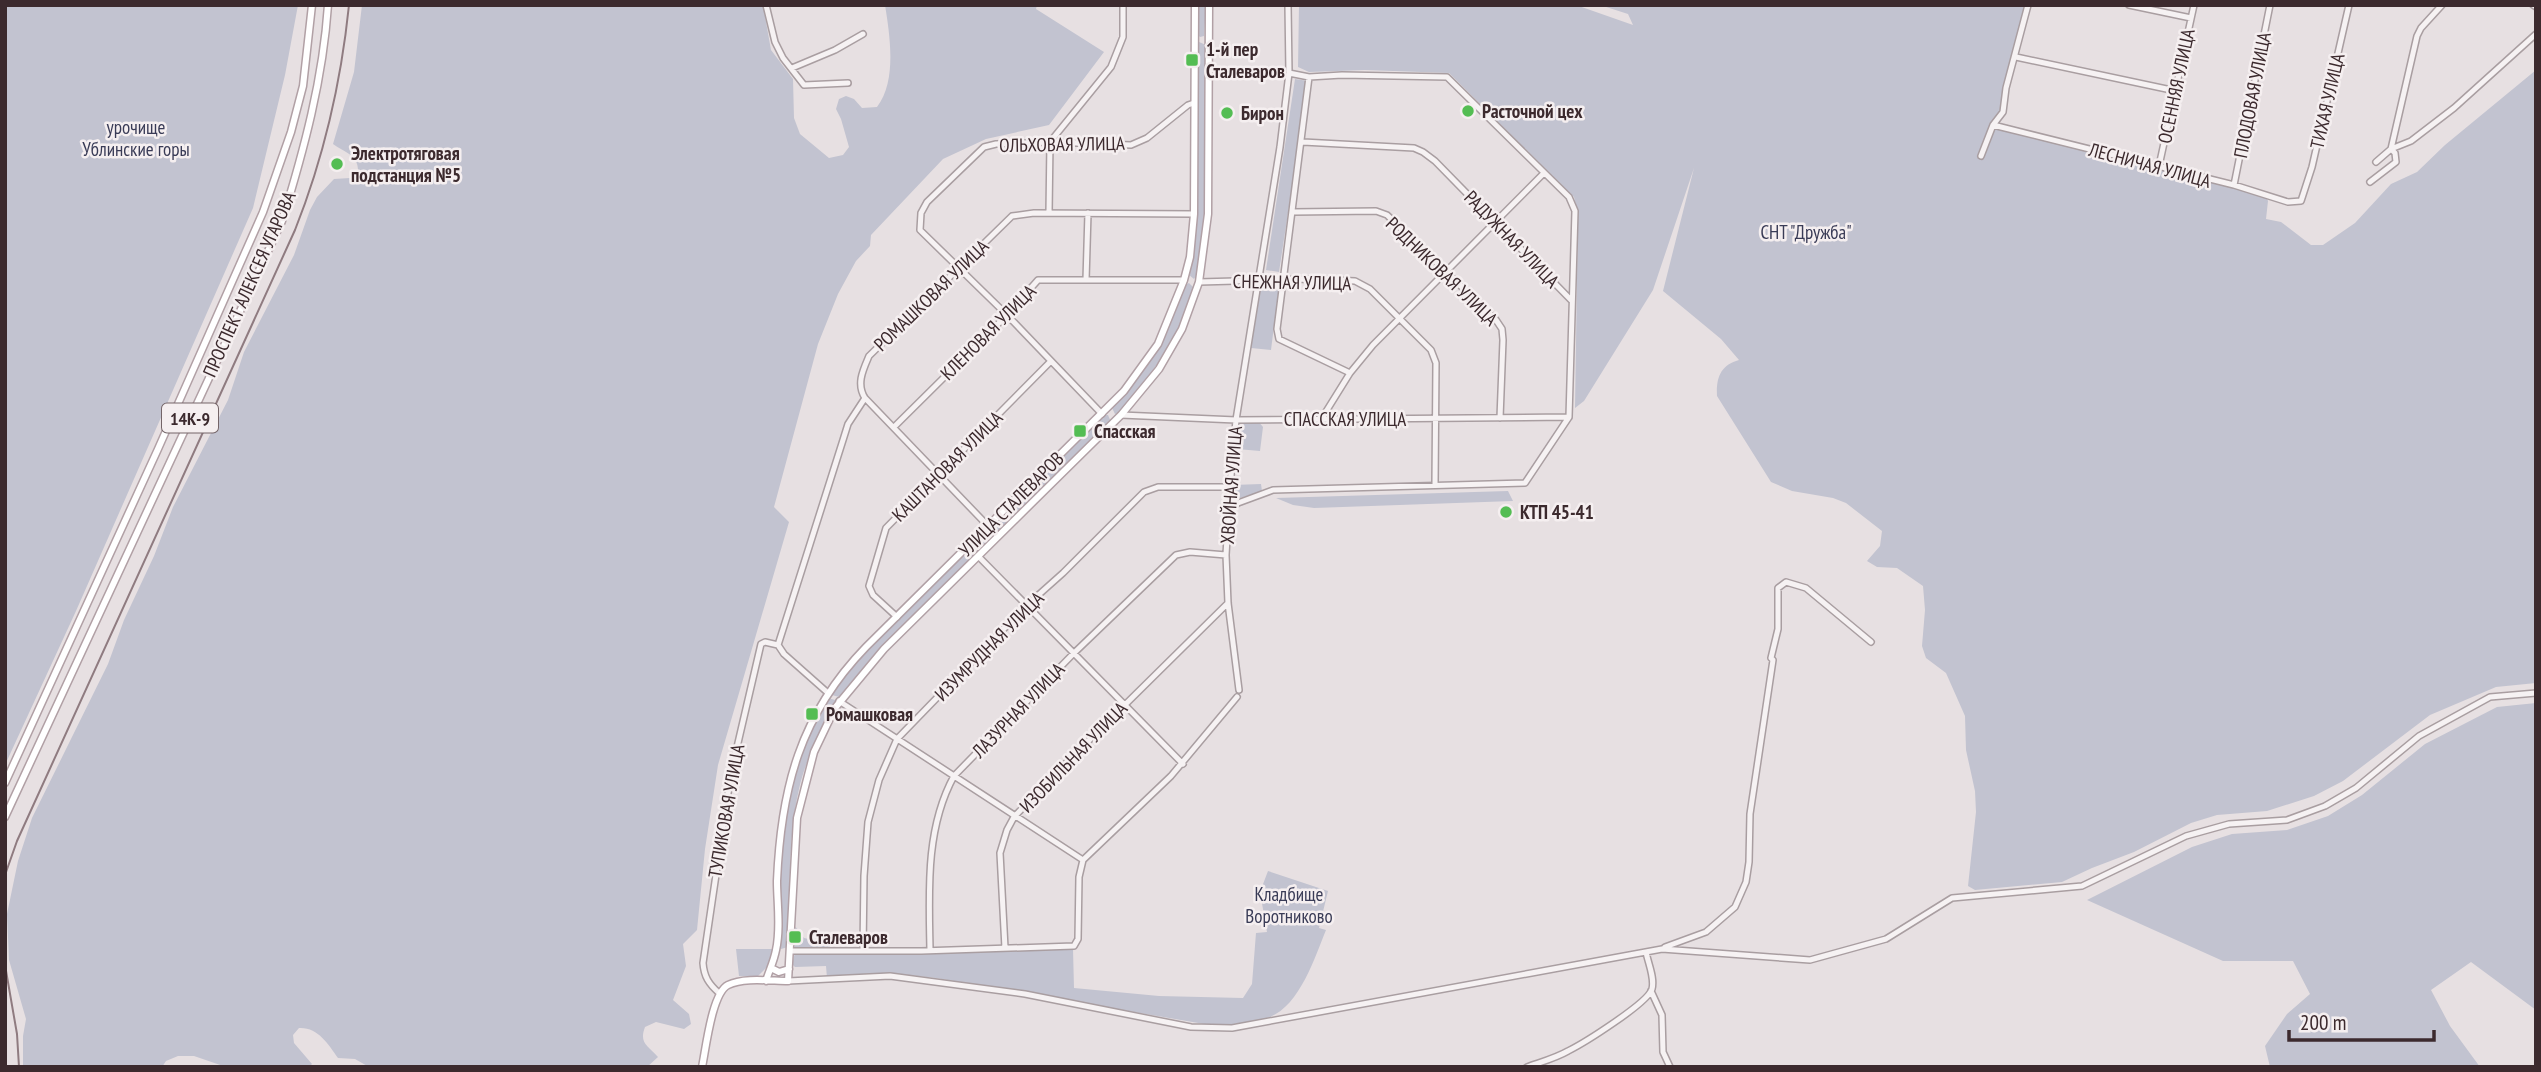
<svg xmlns="http://www.w3.org/2000/svg" width="2541" height="1072" viewBox="0 0 2541 1072" font-family="'PT Sans Narrow',sans-serif">
<style>
.green{fill:#c2c3d0}
.lines{fill:none;stroke-linecap:round;stroke-linejoin:round}
.minor-casing{stroke:#a99ea1;stroke-width:8}
.major-casing{stroke:#b1a0a5;stroke-width:9}
.minor{stroke:#f6f2f3;stroke-width:5}
.major{stroke:#fff;stroke-width:6}
.tram{stroke:#8f7b80;stroke-width:2}
.poi-dot{fill:#54bd53;stroke:#f5eff0;stroke-width:2.5}
.labels{text-anchor:middle;dominant-baseline:central;stroke-width:5;stroke-linejoin:round;paint-order:stroke}
.shield{fill:#f5eff0;stroke:#746568;stroke-width:2}
.shield-label{font-size:18px;font-weight:bold;fill:#3c2a2e}
.poi-label{font-size:19px;font-weight:bold;fill:#3c2a2e;stroke:#f5eff0;text-anchor:start}
.street-label{font-size:19px;fill:#3c2a2e;stroke:#f5eff0}
.park-label{font-size:19px;fill:#393b56;stroke:#f5eff0}
</style>
<rect width="100%" height="100%" fill="#e7e0e2"/>
<path class="green" d="M5,5H298L285,75L253,208L76,611L5,765Z
M362,5H763L771,50L793,79L794,118L800,134L829,158L843,155L849,147L841,119L836,109L839,99L846,96L854,99L862,108L877,107C897,81 890,36 885,5H1037L1036,9L1104,52L1049,125L986,139L943,159L871,235L870,246L856,261L838,294L818,344L774,507L789,522L718,765L705,849L697,930L683,944L686,966L673,1000L689,1014L691,1024L684,1029L656,1022L645,1027C639,1043 647,1045 658,1057L647,1067H369L355,1059L338,1058C328,1044 318,1027 299,1028L293,1035L294,1043L312,1064L309,1067H226L194,1056H178L166,1061L162,1067H23V1036L26,1019L9,960L7,914L18,861L32,818L108,664L124,620L154,556L173,507L228,400L244,352L294,255L310,210L317,197L334,179L350,178L358,172C359,155 345,153 333,144L354,72Z
M1197,5H1206L1204,36L1200,37L1197,34Z
M1299,5H1576L1633,25L1628,14L1600,5H2028L2006,88L2003,112L1994,124L2265,194L2268,201L2266,219L2281,222L2311,245H2323L2355,223L2391,184L2417,172L2445,145L2536,70V683L2496,687L2430,715L2343,781L2314,796L2267,811L2217,815L2191,823L2134,852L2092,868L2062,882L1975,890L1968,886L1976,812L1975,791L1966,750L1965,716L1946,673L1926,658L1922,646L1925,610L1923,586L1897,568L1877,567L1867,561L1880,546L1882,531L1846,503L1833,498L1792,491L1771,482L1717,396C1716,377 1721,365 1739,360L1721,339L1663,291L1694,168L1653,290L1584,401L1575,408L1578,214L1574,197L1449,73L1365,70L1309,72L1298,67Z
M1199,42L1206,45V216L1197,275L1194,279L1189,275L1192,257L1197,45Z
M1295,79L1308,81L1279,272L1266,270Z
M1189,283L1194,288C1179,339 1153,373 1119,413L1115,414L1112,408C1146,369 1168,334 1185,285Z
M1261,285L1279,286L1271,350L1251,348Z
M1104,415H1108L1111,422L977,551L974,544Z
M1258,421L1263,427L1260,451L1237,449L1240,427L1244,423Z
M1261,484L1262,491L1237,499L1233,485Z
M1508,491L1513,501L1314,508L1293,505L1276,498Z
M970,551L974,556L886,643L839,697L832,695L838,683L871,645L967,552Z
M828,698L835,700V703C821,730 806,758 799,789C787,841 791,894 788,947L781,949C778,934 780,916 780,900C780,823 790,765 828,698Z
M2536,703V1010L2471,962L2431,990L2450,1026L2480,1067H2270L2265,1046L2287,1014L2310,994L2293,961H2223L2087,900L2192,847L2232,834L2287,830L2328,816L2362,795L2425,744L2497,707Z
M1268,871L1328,891L1319,928L1326,930C1315,957 1300,1005 1270,1017C1252,1024 1229,1024 1210,1025L936,978L890,973L827,978L826,966L795,967L792,964L795,953L1073,949L1074,988L1159,996L1243,998L1252,984L1256,933L1267,932L1260,892Z
M794,927L797,928L798,931L804,938L831,944L830,949H797L793,945Z
M736,949H773L767,967L757,977L739,976Z"/>
<g class="lines">
<defs>
<path id="minor" d="M766,5L775,42L783,58L804,85L848,83
M2129,5L2191,18
M2533,5L2536,7
M2016,57L2176,91
M792,68L835,50L863,34
M1309,77L1277,329L1279,339L1350,373
M1993,125L2234,185L2288,202L2301,201L2312,167L2349,5
M1303,142L1414,148L1423,152L1435,161L1571,300
M1981,156L1993,125L2003,112L2006,88L2028,5
M2376,162L2391,149L2411,141L2454,108L2536,34
M2159,166L2194,5
M2370,182L2396,162L2395,153L2391,149L2417,36L2421,28L2442,5
M2234,185L2270,5
M1293,212L1376,211L1387,215L1496,320L1502,329L1503,340L1500,418
M1049,213L1050,142L1111,67L1123,37V5
M1086,280L1088,213
M1199,282L1312,279L1355,281L1370,289L1431,350L1436,363L1435,485
M865,398L988,526
M1102,414L1007,315L920,230L921,213L927,202L984,147L996,144L1050,142L1131,145L1147,138L1188,105L1194,103
M1121,415L1236,420L1569,417
M1322,418L1350,373L1373,345L1544,173
M894,427L1007,315L1038,280H1184
M1230,509L1238,503L1273,490L1525,483L1569,417L1575,211L1569,197L1447,77L1342,75L1309,77L1289,73
M978,556L1183,764
M897,617L873,595L869,586L886,528L1051,361
M778,645L843,440L848,424L865,398C856,384 863,370 869,356L1012,216L1034,213L1194,214
M778,645L784,654L828,693
M1239,690L1228,603L1226,555L1230,487L1236,420L1280,147L1289,73L1288,5
M839,701L1083,860
M1665,947L1706,932L1735,907L1746,882L1749,862L1750,814L1773,660L1771,658L1778,629V588L1786,582L1806,588L1871,642
M1005,948L1000,853L1007,830L1014,817L1064,765L1228,603
M863,950L864,876L868,822L879,780L897,739L1026,606L1063,573L1144,492L1158,487H1230
M930,950C929,892 925,829 954,776L1073,654L1176,555L1190,552L1226,555
M791,951H921L1074,946L1078,939L1079,877L1083,860L1171,776L1237,697
M788,981L890,976L1025,994L1191,1027L1232,1028L1662,949L1810,960L1886,939L1952,898L2082,886L2186,836L2229,824L2287,820L2325,806L2356,788L2419,736L2490,697L2536,693
M1651,991L1662,1015L1663,1052L1670,1067
M719,993C709,984 704,977 703,963L731,773L761,644L765,642L778,645
M1527,1067C1541,1062 1556,1058 1568,1051C1584,1043 1648,1003 1652,989C1655,978 1648,963 1646,952"/>
<path id="major" d="M5,783L158,449L263,212L291,132L303,86L312,5
M5,817L282,221C304,150 323,79 328,5
M771,968L779,972L789,969
M766,981C769,971 774,961 776,950C781,928 777,903 777,881C781,788 800,715 866,647L1124,391L1158,344L1184,280L1190,257L1194,214L1195,5
M702,1067C706,1048 712,993 728,985C744,977 771,981 788,981L797,818L814,752L835,708L884,649L1121,415L1159,369L1182,329L1199,282L1208,214L1209,5"/>
</defs>
<use href="#minor" class="minor-casing"/>
<use href="#major" class="major-casing"/>
<use href="#minor" class="minor"/>
<use href="#major" class="major"/>
<path class="tram" d="M5,875L17,841L295,230C324,157 341,83 349,5
M5,965L17,1034L19,1067"/>
</g>
<g class="poi-dot">
<rect x="1185" y="53" width="14" height="14" rx="3.5"/>
<circle cx="1468" cy="111" r="7"/>
<circle cx="1227" cy="113" r="7"/>
<circle cx="337" cy="164" r="7"/>
<rect x="1073" y="424" width="14" height="14" rx="3.5"/>
<circle cx="1506" cy="512" r="7"/>
<rect x="805" y="707" width="14" height="14" rx="3.5"/>
<rect x="788" y="930" width="14" height="14" rx="3.5"/>
</g>
<g class="labels">
<rect class="shield" x="162" y="403.5" width="56" height="29" rx="5"/>
<g class="shield-label">
<text x="190" y="418">14К-9</text>
</g>
<g class="poi-label">
<text x="1206" y="49">1-й пер<tspan x="1206" dy="22">Сталеваров</tspan></text>
<text x="1482" y="111">Расточной цех</text>
<text x="1241" y="113">Бирон</text>
<text x="351" y="153">Электротяговая<tspan x="351" dy="22">подстанция №5</tspan></text>
<text x="1094" y="431">Спасская</text>
<text x="1520" y="512">КТП 45-41</text>
<text x="826" y="714">Ромашковая</text>
<text x="809" y="937">Сталеваров</text>
</g>
<g class="street-label">
<text transform="translate(2176 86) rotate(-78)">ОСЕННЯЯ УЛИЦА</text>
<text transform="translate(2252 95) rotate(-79)">ПЛОДОВАЯ УЛИЦА</text>
<text transform="translate(2327 101) rotate(-77)">ТИХАЯ УЛИЦА</text>
<text transform="translate(1062 144) rotate(-1)">ОЛЬХОВАЯ УЛИЦА</text>
<text transform="translate(2150 165) rotate(15)">ЛЕСНИЧАЯ УЛИЦА</text>
<text transform="translate(1512 239) rotate(46)">РАДУЖНАЯ УЛИЦА</text>
<text transform="translate(1442 271) rotate(44)">РОДНИКОВАЯ УЛИЦА</text>
<text transform="translate(1292 282) rotate(1)">СНЕЖНАЯ УЛИЦА</text>
<text transform="translate(249 284) rotate(-66)">ПРОСПЕКТ АЛЕКСЕЯ УГАРОВА</text>
<text transform="translate(931 295) rotate(-44)">РОМАШКОВАЯ УЛИЦА</text>
<text transform="translate(988 332) rotate(-45)">КЛЕНОВАЯ УЛИЦА</text>
<text x="1345" y="419">СПАССКАЯ УЛИЦА</text>
<text transform="translate(947 466) rotate(-45)">КАШТАНОВАЯ УЛИЦА</text>
<text transform="translate(1231 485) rotate(-86)">ХВОЙНАЯ УЛИЦА</text>
<text transform="translate(1011 504) rotate(-45)">УЛИЦА СТАЛЕВАРОВ</text>
<text transform="translate(989 646) rotate(-45)">ИЗУМРУДНАЯ УЛИЦА</text>
<text transform="translate(1018 710) rotate(-46)">ЛАЗУРНАЯ УЛИЦА</text>
<text transform="translate(1073 757) rotate(-46)">ИЗОБИЛЬНАЯ УЛИЦА</text>
<text transform="translate(726 811) rotate(-80)">ТУПИКОВАЯ УЛИЦА</text>
</g>
<g class="park-label">
<text x="136" y="127">урочище<tspan x="136" dy="22">Ублинские горы</tspan></text>
<text x="1806" y="232">СНТ "Дружба"</text>
<text x="1289" y="894">Кладбище<tspan x="1289" dy="22">Воротниково</tspan></text>
</g>
</g>
<rect width="2541" height="1072" fill="none" stroke="#3c2a2e" stroke-width="14"/>
<path d="M2289 1030v10h145v-10" fill="none" stroke="#3c2a2e" stroke-width="3.5"/>
<text x="2300" y="1030" font-size="21" fill="#3c2a2e" stroke="#f5eff0" stroke-width="5" paint-order="stroke">200 m</text>
</svg>
